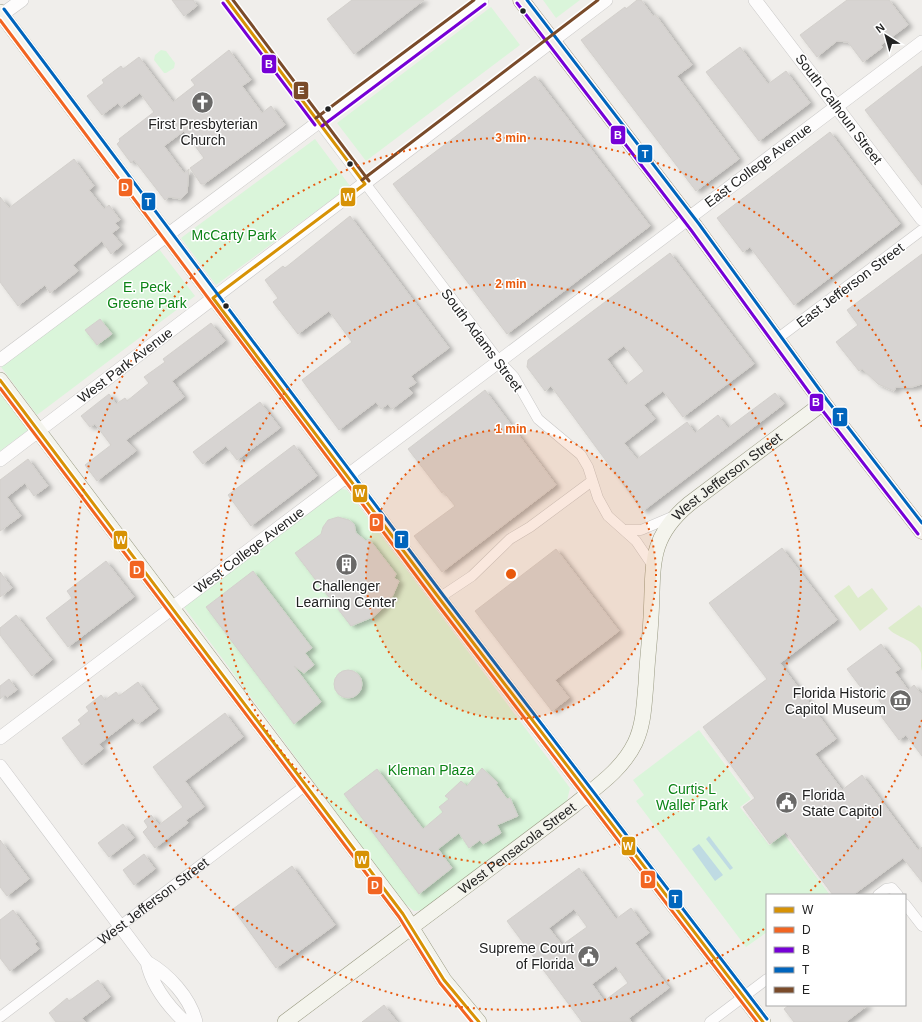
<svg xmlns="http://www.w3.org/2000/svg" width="922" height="1022" viewBox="0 0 922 1022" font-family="Helvetica,sans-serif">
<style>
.grass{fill:#ddeccb}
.park{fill:#daf5da}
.water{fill:#bfdbe3}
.building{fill:#d7d4d2;stroke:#d3d0cc;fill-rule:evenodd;filter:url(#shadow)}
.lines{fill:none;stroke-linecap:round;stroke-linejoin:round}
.minor-casing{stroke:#c9c8c7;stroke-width:11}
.tertiary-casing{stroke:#c9c8c7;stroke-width:14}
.secondary-casing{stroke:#999a82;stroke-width:16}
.primary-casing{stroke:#a79c86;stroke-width:17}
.minor{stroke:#fdfcfc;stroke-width:10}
.tertiary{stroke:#fdfcfc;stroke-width:13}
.secondary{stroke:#f4f4ed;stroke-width:15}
.primary{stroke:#f3ede7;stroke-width:16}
.bus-1-casing{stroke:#fff;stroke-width:6}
.bus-2-casing{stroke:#fff;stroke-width:6}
.bus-3-casing{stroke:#fff;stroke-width:6}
.bus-4-casing{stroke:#fff;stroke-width:6}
.bus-5-casing{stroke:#fff;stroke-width:6}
.bus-1{stroke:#d79205;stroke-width:3}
.bus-2{stroke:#f26522;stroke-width:3}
.bus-3{stroke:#7600d6;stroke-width:3}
.bus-4{stroke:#0065bd;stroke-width:3}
.bus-5{stroke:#7a4b2a;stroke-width:3}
.ring{fill:none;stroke:#e8590c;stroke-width:2;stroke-dasharray:2 4}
.bus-dot{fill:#222;stroke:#fff;stroke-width:1.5}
.labels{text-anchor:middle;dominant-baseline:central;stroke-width:3;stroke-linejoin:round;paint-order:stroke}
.street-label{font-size:14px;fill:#222;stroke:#fff}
.poi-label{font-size:14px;fill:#222;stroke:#fff}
.park-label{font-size:14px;fill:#0c8416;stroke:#fff}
.centre{fill:#e8590c;stroke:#fff;stroke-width:2}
.ring-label{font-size:12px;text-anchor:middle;font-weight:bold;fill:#e8590c;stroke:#fff;stroke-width:3;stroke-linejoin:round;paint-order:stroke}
.line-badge{stroke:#fff;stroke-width:1.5}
.badge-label{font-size:11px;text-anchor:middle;font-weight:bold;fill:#fff}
</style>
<defs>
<filter id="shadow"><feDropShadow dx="4.5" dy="2.5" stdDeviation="2" flood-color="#0004"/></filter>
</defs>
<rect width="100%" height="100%" fill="#f0eeeb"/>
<path class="grass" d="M849,585L858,598L872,588L888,609L860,631L834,596Z
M919,605L922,608V671C920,665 922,658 921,653C917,640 896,638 888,628Z"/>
<path class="park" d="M543,0H580L556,18Z
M491,7L520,45L366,161L337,123Z
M161,50L166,51L175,63L174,68L166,73H164L154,60L155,55Z
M315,139L350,186L216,285L181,238Z
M159,249L195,296L37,415L1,367Z
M0,393L28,430L0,451Z
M339,488L347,490L570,788L567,801L422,910L414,911L403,902L184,607Z
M699,730L751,799L740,807L769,845L784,834L830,895H767V932L746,947L636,801L644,795L633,780Z"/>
<path class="water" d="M709,836L733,868L730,870L706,839Z
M699,844L723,875L715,881L692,849Z"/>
<path class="building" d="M172,0H193L197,6L184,16Z
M352,0H424L354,54L327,19Z
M637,0H641L653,16L655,14L692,65L677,76L739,159L696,191L581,40L625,7L626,9Z
M847,0H889L908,25L881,45L883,47L863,62L848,42L837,41L817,57L800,35Z
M740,47L768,84L786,71L810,103L759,141L706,72Z
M229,50L251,80L242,86L262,113L271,106L285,125L204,184H201L190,168L204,158L184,131L164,146L184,173L189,169L187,193L181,199L169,197L165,200L134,160L131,163L117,144L120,141L119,139L154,112L140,93L121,107L118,103L102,115L87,96L104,83L102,80L121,66L123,69L139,57L173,102L195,85L191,80Z
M922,66V185L865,110Z
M535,76L650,226L507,334L393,184Z
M830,132L900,224L794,305L750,247L743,252L717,218Z
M74,159L94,186L89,190L104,209L109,205L120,220L115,223L119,228L112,233L122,245L111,254L102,241L73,265L78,271L50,293L45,285L18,306L0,282V197L9,208Z
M350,216L449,348L411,376L416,383L408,388L413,393L392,409L388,404L381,409L376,402L339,430L302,380L352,342L329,311L298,334L273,302L278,298L265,280L283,266L285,268Z
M670,253L754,364L683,417L663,391L644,405L655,419L624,443L637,459L687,422L695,433L718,415L728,428L775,393L784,404L643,511L551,386L545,391L527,367L528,360ZM624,346L644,371L626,385L607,359Z
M922,254V384L912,387H896L894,391L878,384L862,369L859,371L836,342L858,325L847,310Z
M100,319L112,334L97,345L85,330Z
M211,323L225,341L172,381L184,397L126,440L136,451L97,481L85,465L111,445L95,424L90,427L81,416L109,394L116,404L125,398L127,401L149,383L144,377L165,362L163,359Z
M485,390L556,485L442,572L414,536L455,506L443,491L442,493L408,449Z
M260,402L280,428L237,460L226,446L203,464L193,452Z
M294,445L317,476L251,526L228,495Z
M28,459L48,486L34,496L25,483L7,497L21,516L0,531V480Z
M338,517L349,520L354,524L356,533L366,541L369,539L396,574L394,578L399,581L393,595L382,609L373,617L351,626L295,553L321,534L323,527L328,520Z
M782,548L837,620L780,663L836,739L815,754L842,790L862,775L918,850L922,847V882L903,858L853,895H833L786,832L770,844L743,807L755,798L703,727L767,679L709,603Z
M556,549L619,631L555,680L569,698L552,711L475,611Z
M106,561L134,597L68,647L46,618L72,598L67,591Z
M253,571L312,648L305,653L314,665L304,673L294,666L321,702L294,724L206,607Z
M0,572L12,588L0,597Z
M16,615L52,660L32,676L0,635V628Z
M881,644L900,669L895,672L908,690L914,685L922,695V756L906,735L899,740L878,712L884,707L871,689L865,693L847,669Z
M334 684a14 14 0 1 1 28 0a14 14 0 1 1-28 0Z
M9,679L17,690L7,697L5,695L0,699V686Z
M138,682L158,709L138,724L133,718L99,744L103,749L82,765L62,738L81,724L78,720L89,711L86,707L101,695L105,700L116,692L119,696Z
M225,713L243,737L185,781L204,807L186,820L188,823L155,848L143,832L148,827L144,821L151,815L159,825L183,807L153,767Z
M482,768L498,783L496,784L507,799L510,798L518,816L497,825L501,833L483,844L480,840L469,848L459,833L438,849L452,868L419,894L344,794L377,769L423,829L443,812L439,807L449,799L445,796L461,781L467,786Z
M123,824L134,838L109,857L98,843Z
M0,840L29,879L7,896L0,887Z
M144,854L155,869L134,885L123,870Z
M292,866L335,925L276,968L233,909Z
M579,868L616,919L631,908L649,933L635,943L669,988L629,1018L631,1022H582L507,921ZM574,909L587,927L562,945L549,928ZM616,966L628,983L604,1001L592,984Z
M13,910L37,942L35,944L39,949L10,971L0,958V920Z
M98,980L110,997L82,1018L85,1022H56L49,1013L67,998L69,1001Z
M384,1005L397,1022H362Z
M789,1005H868L846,1022H794L784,1009Z"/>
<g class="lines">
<defs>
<g id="minor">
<path d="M227,0L499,361L514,377L538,419L581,455L588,467L598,498L608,516L636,541L653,566"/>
<path d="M777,339L922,230"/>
<path d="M625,530H641L674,516"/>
<path d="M439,598L472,576L510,539L530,527L592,481"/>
<path d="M878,895L886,889L892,888L898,895"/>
<path d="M905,904L922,926"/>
<path id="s1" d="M0,1017L306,785"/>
<path d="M710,1022L767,979"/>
</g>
<path id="tertiary" d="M755,0L922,219
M0,16L22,0
M0,360L482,0
M0,460L606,0
M0,738L922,42
M0,766L147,962C152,986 167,1005 185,1022
M147,962C168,974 190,997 196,1022"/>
<g id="secondary">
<path d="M0,12L439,598L763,1022"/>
<path d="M0,380L403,914L444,980L479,1022"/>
<path id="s2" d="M285,1022L573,806C596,787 622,770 635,743C644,724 644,704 646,684C647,661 650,639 651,617C654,567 647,539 689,504L823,403"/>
</g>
<path id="primary" d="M521,0L695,227L823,403L922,531"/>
</defs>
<use href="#minor" class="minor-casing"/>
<use href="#tertiary" class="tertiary-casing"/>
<use href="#secondary" class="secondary-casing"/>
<use href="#primary" class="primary-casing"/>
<use href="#minor" class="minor"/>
<use href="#tertiary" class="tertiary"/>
<use href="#secondary" class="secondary"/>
<use href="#primary" class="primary"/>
<defs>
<path id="bus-1" d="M227,0L365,184L213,298L439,598L763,1022
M0,380L403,914L444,980L479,1022"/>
<path id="bus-2" d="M0,20L435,601L757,1022
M0,388L399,917L440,983L472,1022"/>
<path id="bus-3" d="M223,3L315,125
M517,3L691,230L819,406L918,534
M322,126L485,4"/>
<path id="bus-4" d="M527,0L699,224L827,400L922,523
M4,9L443,595L767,1019"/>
<path id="bus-5" d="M233,0L369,181
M316,118L474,0
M362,180L598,0"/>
</defs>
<use href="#bus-1" class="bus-1-casing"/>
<use href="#bus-2" class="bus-2-casing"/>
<use href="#bus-3" class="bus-3-casing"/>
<use href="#bus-4" class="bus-4-casing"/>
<use href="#bus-5" class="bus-5-casing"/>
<use href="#bus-1" class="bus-1"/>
<use href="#bus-2" class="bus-2"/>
<use href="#bus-3" class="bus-3"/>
<use href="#bus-4" class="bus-4"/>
<use href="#bus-5" class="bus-5"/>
</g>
<circle cx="511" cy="574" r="145" fill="#e8590c" fill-opacity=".12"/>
<g class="ring">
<circle cx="511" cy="574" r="145"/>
<circle cx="511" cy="574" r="290"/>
<path d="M922 720A436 436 0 0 1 808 893M764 929A436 436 0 1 1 922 428"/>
</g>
<defs>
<symbol id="church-disc" viewBox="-11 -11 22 22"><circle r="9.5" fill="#6a6968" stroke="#fff"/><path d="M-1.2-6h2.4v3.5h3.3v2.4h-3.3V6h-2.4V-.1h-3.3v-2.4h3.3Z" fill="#fff"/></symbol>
<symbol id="building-disc" viewBox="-11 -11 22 22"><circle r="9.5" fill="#6a6968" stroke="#fff"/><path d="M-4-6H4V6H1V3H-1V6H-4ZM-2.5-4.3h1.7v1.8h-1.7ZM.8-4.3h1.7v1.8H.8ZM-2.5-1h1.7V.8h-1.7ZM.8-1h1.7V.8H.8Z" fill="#fff"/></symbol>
<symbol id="museum-disc" viewBox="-11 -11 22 22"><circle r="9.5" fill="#6a6968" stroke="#fff"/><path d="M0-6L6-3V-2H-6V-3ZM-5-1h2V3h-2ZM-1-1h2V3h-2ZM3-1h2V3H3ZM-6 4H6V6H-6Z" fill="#fff"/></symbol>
<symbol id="civic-disc" viewBox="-11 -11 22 22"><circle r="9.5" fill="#6a6968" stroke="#fff"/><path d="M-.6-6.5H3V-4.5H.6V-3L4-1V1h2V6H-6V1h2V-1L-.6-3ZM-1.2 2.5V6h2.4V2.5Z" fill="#fff"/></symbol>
</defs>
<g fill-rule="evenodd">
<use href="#church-disc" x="190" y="90" width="25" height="25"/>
<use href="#building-disc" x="334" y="552" width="25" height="25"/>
<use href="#museum-disc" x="888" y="688" width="25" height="25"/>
<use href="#civic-disc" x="774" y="790" width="25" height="25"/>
<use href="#civic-disc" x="576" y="944" width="25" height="25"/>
</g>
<g class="bus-dot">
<circle cx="523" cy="11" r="3.5"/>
<circle cx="328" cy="109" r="3.5"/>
<circle cx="350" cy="164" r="3.5"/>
<circle cx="226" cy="306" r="3.5"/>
</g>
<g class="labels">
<g class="street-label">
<text transform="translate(839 109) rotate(53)">South Calhoun Street</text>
<text transform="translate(758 165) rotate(-37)">East College Avenue</text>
<text transform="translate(850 285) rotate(-37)">East Jefferson Street</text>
<text transform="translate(482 340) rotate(53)">South Adams Street</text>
<text transform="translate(125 365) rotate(-37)">West Park Avenue</text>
<text stroke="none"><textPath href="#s2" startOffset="748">West Jefferson Street</textPath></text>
<text transform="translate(249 550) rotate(-37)">West College Avenue</text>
<text stroke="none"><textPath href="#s2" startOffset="290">West Pensacola Street</textPath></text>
<text stroke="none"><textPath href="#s1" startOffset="192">West Jefferson Street</textPath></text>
</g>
<g class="poi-label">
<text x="203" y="124">First Presbyterian<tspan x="203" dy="16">Church</tspan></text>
<text x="346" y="586">Challenger<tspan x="346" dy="16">Learning Center</tspan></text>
<text x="886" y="693" text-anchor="end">Florida Historic<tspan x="886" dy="16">Capitol Museum</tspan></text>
<text x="802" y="795" text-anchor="start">Florida<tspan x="802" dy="16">State Capitol</tspan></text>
<text x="574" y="948" text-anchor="end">Supreme Court<tspan x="574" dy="16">of Florida</tspan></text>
</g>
<g class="park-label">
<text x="234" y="235">McCarty Park</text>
<text x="147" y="287">E. Peck<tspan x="147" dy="16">Greene Park</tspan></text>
<text x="431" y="770">Kleman Plaza</text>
<text x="692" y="789">Curtis L<tspan x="692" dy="16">Waller Park</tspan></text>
</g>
</g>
<circle cx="511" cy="574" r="6" class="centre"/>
<g class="ring-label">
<text x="511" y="142">3 min</text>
<text x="511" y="288">2 min</text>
<text x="511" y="433">1 min</text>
</g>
<g class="line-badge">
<rect x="261" y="54" width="16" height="20" rx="4" fill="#7600d6"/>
<rect x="293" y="81" width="16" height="19" rx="4" fill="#7a4b2a"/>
<rect x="610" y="125" width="16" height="20" rx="4" fill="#7600d6"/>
<rect x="637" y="144" width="16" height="19" rx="4" fill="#0065bd"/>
<rect x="118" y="178" width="15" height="19" rx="4" fill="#f26522"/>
<rect x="340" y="187" width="16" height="20" rx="4" fill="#d79205"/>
<rect x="141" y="192" width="15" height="19" rx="4" fill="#0065bd"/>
<rect x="809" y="393" width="15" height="19" rx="4" fill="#7600d6"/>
<rect x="832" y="407" width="16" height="20" rx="4" fill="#0065bd"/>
<rect x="352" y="484" width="16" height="19" rx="4" fill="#d79205"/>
<rect x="369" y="513" width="15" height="19" rx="4" fill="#f26522"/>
<rect x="394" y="530" width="15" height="19" rx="4" fill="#0065bd"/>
<rect x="113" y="530" width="15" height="20" rx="4" fill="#d79205"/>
<rect x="129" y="560" width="16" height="19" rx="4" fill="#f26522"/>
<rect x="621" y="836" width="15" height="20" rx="4" fill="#d79205"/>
<rect x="354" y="850" width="16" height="19" rx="4" fill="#d79205"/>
<rect x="640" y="870" width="16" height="19" rx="4" fill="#f26522"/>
<rect x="367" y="876" width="16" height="19" rx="4" fill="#f26522"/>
<rect x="668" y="889" width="15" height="20" rx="4" fill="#0065bd"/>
</g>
<g class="badge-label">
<text x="269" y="68">B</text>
<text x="301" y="94">E</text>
<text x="618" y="139">B</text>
<text x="645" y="158">T</text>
<text x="125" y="191">D</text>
<text x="348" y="201">W</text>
<text x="148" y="206">T</text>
<text x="816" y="406">B</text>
<text x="840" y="421">T</text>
<text x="360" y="497">W</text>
<text x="376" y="526">D</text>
<text x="401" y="543">T</text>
<text x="121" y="544">W</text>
<text x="137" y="574">D</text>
<text x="628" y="850">W</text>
<text x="362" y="864">W</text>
<text x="648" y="883">D</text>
<text x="375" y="889">D</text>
<text x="675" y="903">T</text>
</g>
<rect x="766" y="894" width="140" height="112" fill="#ffffff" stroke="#a7a7a7"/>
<rect x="774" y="907" width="20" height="6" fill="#d79205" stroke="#a7a7a7"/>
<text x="802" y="914" font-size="12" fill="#222222">W</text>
<rect x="774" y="927" width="20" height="6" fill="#f26522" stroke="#a7a7a7"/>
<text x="802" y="934" font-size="12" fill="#222222">D</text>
<rect x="774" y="947" width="20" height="6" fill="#7600d6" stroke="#a7a7a7"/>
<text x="802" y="954" font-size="12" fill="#222222">B</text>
<rect x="774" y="967" width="20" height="6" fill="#0065bd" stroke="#a7a7a7"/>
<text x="802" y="974" font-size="12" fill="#222222">T</text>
<rect x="774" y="987" width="20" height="6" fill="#7a4b2a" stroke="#a7a7a7"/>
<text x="802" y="994" font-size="12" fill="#222222">E</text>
<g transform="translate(886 36) rotate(323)" stroke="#ffffff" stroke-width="3" paint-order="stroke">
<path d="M0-3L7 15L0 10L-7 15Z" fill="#222222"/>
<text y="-6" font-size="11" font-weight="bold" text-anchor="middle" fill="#222222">N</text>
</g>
</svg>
